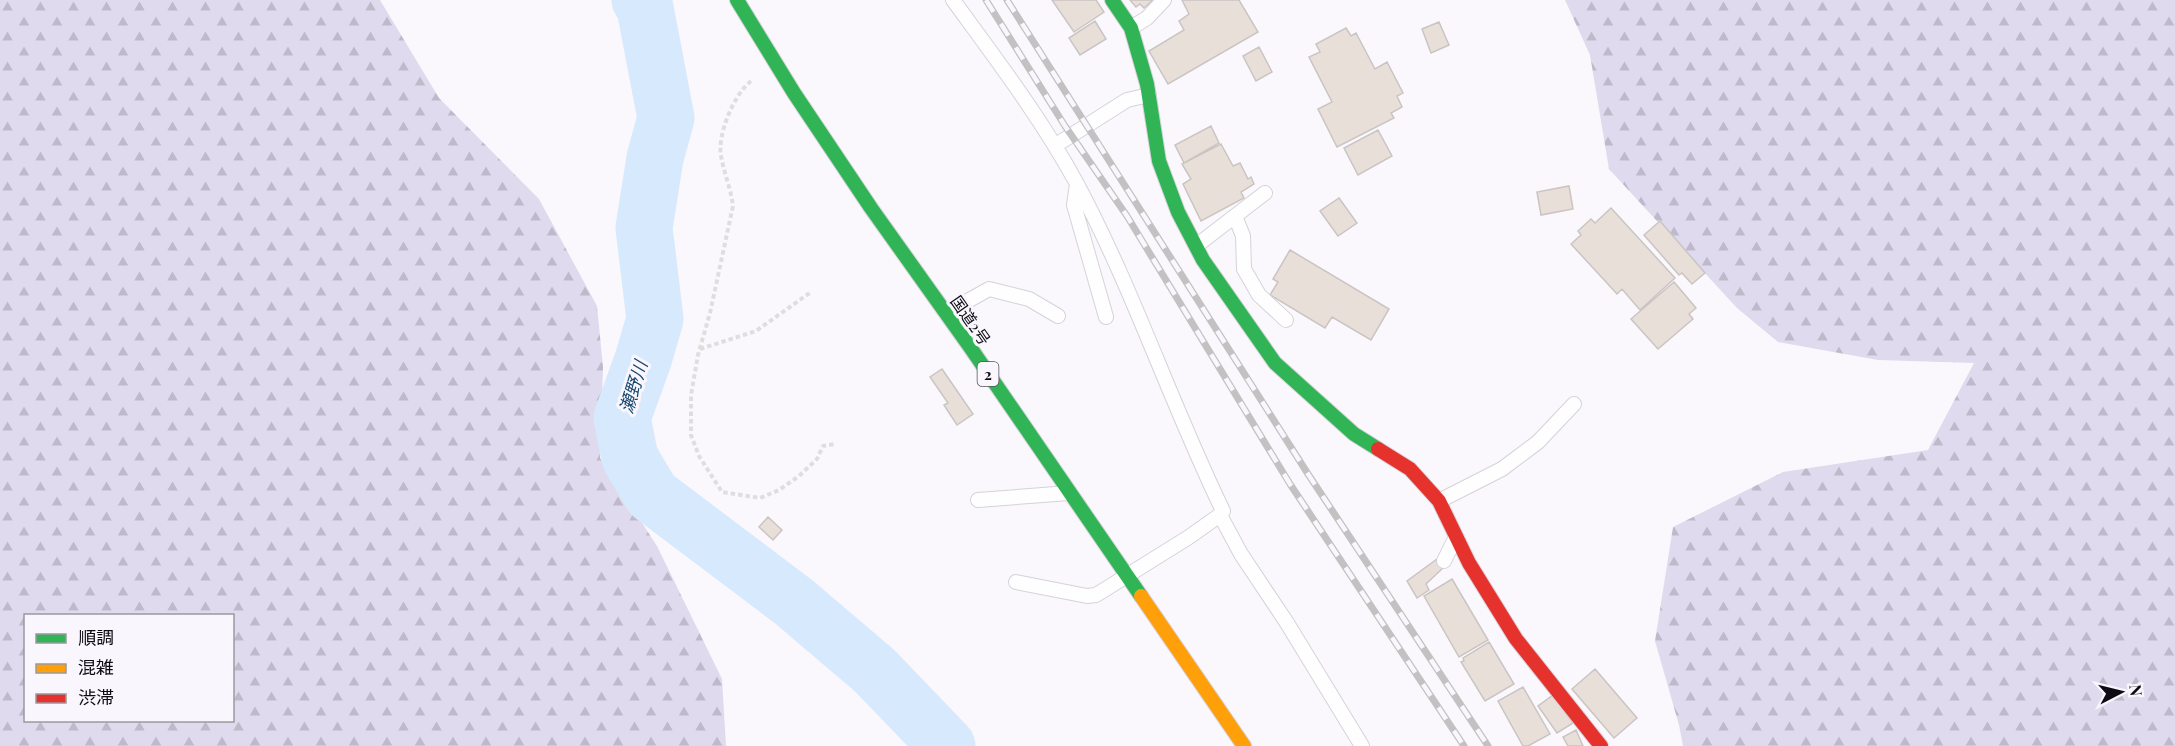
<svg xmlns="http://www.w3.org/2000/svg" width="2175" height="746" viewBox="0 0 2175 746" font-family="'Playfair Display','Noto Sans JP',serif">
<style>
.forest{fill:url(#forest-firs);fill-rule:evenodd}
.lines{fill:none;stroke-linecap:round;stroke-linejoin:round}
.river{stroke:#d7e9fc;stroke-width:57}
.building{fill:#e8dfd9;stroke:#cac4c3;stroke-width:1.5}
.lane-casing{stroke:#d5d2d9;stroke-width:16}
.fast-casing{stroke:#d5d2d9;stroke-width:16}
.slow-casing{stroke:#d5d2d9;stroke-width:16}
.jam-casing{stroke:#d5d2d9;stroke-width:16}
.path{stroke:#dededf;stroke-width:4;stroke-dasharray:4.5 3;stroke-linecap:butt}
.lane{stroke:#fefeff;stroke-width:14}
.fast{stroke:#30b455;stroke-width:14}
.slow{stroke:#ff9f0a;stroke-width:14}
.jam{stroke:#e5322d;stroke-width:14}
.rail-casing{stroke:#c2c2c3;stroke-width:7}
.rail{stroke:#f9f7fd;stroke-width:4.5;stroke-dasharray:14;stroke-linecap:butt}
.labels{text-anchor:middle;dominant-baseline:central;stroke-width:6;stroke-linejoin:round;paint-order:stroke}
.shield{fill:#f9f7fd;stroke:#545259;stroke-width:1.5}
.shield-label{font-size:15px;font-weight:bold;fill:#0d0b13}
.street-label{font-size:16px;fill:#0d0b13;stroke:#f9f7fd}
.water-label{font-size:18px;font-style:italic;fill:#18476f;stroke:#f9f7fd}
</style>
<defs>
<pattern id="forest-firs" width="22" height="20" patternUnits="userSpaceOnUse" patternTransform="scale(1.5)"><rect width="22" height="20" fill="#e0daee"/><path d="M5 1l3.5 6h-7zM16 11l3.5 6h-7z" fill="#bfbacb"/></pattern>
</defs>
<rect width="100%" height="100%" fill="#faf8fc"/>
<path class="forest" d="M0,0H380L439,98L539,199L597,306L603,367L600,458L657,546L722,679L726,746H0ZM26,616H232V720H26Z
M1565,0H2175V746H1683L1679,725L1655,641L1673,527L1783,472L1928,450L1974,363L1878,360L1778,342L1737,308L1609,169L1590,55Z"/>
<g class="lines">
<path class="river" d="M640,0L645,8L666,118L655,158L644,228L655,319L643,360L622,418L630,458L652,495L794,602L875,671L947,746"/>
</g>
<path class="building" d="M1052,0H1096L1104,12L1074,32Z
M1130,0H1153L1144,8L1140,4L1136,7Z
M1182,0H1239L1258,32L1168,84L1149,51L1184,30L1179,21L1189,14Z
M1095,21L1106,39L1080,55L1069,38Z
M1439,22L1449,45L1431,53L1422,29Z
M1346,28L1351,36L1356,33L1375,69L1387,62L1403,93L1397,96L1402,107L1391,113L1394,118L1337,147L1318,109L1332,102L1309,57L1320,52L1316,44Z
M1259,47L1272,72L1256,81L1243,56Z
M1211,126L1219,143L1184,163L1175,145Z
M1378,130L1392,156L1358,175L1344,148Z
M1221,144L1233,166L1240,163L1248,179L1251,177L1254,184L1241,192L1244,198L1201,221L1183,184L1191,179L1182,164Z
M1569,186L1573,209L1541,215L1537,192Z
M1339,198L1357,223L1338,236L1320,211Z
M1611,208L1675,278L1640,310L1622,289L1617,294L1571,244L1581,235L1578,231L1591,219L1595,223Z
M1660,221L1705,273L1692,284L1682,273L1679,275L1644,235Z
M1290,250L1389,309L1371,340L1332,317L1325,328L1270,295L1278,282L1273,279Z
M1674,282L1696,308L1689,314L1693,319L1658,349L1631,319Z
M942,369L973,414L957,425L944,405L948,403L930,377Z
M768,517L782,530L773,540L759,527Z
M1437,559L1443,568L1426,584L1429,590L1417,598L1407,581Z
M1452,579L1488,640L1459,657L1424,596Z
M1489,642L1514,684L1485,701L1461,662L1464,661L1463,658Z
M1595,669L1637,718L1614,738L1572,689Z
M1523,687L1550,734L1528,746H1523L1498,701Z
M1553,695L1573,723L1557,733L1538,706Z
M1576,730L1583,746H1568L1563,737Z"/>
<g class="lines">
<defs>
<path id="lane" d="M953,0C996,59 1041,118 1076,182C1133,288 1170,402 1223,511L1220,515L1189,537L1096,595L1087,596L1016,582
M1131,28L1147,18L1164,0
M1056,145L1127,100L1149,95
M1077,184L1074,205L1106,317
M1235,216L1243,236L1244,269L1259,295L1286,320
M1196,246L1265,193
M946,313L989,289L1029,299L1058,316
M978,500L1069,493
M1439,501L1502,469L1538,442L1574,404
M1220,515L1241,554L1287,623L1362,746
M1444,561L1454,541"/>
<path id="fast" d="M737,0L794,93L871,208L970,347L1141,596
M1112,0L1131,28L1147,84L1159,161L1178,212L1203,260L1275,363L1354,434L1378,449"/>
<path id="slow" d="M1141,596L1244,746"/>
<path id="jam" d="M1378,449L1410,469L1439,501L1469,563L1516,639L1601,746"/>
</defs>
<use href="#lane" class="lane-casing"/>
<use href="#fast" class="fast-casing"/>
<use href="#slow" class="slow-casing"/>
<use href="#jam" class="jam-casing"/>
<path class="path" d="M751,81C734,94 717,135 721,156C724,173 731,189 733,206L710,313L698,355L691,395V435L699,456L722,492L760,498L779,490L799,476L817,459L823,446L835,444
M700,349L756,331L811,292"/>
<use href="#lane" class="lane"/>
<use href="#fast" class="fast"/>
<use href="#slow" class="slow"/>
<use href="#jam" class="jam"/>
<defs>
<path id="rail" d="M986,0L1065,126L1127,216L1290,484L1464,746
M1007,0L1308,474L1488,746"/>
</defs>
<use href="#rail" class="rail-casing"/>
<use href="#rail" class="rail"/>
</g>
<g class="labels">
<rect class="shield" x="977.5" y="362" width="21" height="24" rx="4.5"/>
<g class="shield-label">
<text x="988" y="374">2</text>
</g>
<g class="street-label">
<text transform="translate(971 320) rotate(55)">国道2号</text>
</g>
<g class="water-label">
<text transform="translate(633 387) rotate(-73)">瀬野川</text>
</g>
</g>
<rect x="24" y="614" width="210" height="108" fill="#f9f7fd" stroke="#9b999f" stroke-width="1.5"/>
<rect x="36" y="634" width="30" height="9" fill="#30b455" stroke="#9b999f" stroke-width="1.5"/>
<text x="78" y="644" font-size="18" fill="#0d0b13">順調</text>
<rect x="36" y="664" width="30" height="9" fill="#ff9f0a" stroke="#9b999f" stroke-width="1.5"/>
<text x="78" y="674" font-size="18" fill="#0d0b13">混雑</text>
<rect x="36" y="694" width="30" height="9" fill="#e5322d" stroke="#9b999f" stroke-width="1.5"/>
<text x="78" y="704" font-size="18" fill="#0d0b13">渋滞</text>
<g transform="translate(2121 692) rotate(83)" stroke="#f9f7fd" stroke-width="4.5" paint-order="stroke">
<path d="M0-4.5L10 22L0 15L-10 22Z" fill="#0d0b13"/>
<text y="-9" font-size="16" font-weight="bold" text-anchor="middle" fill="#0d0b13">N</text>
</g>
</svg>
